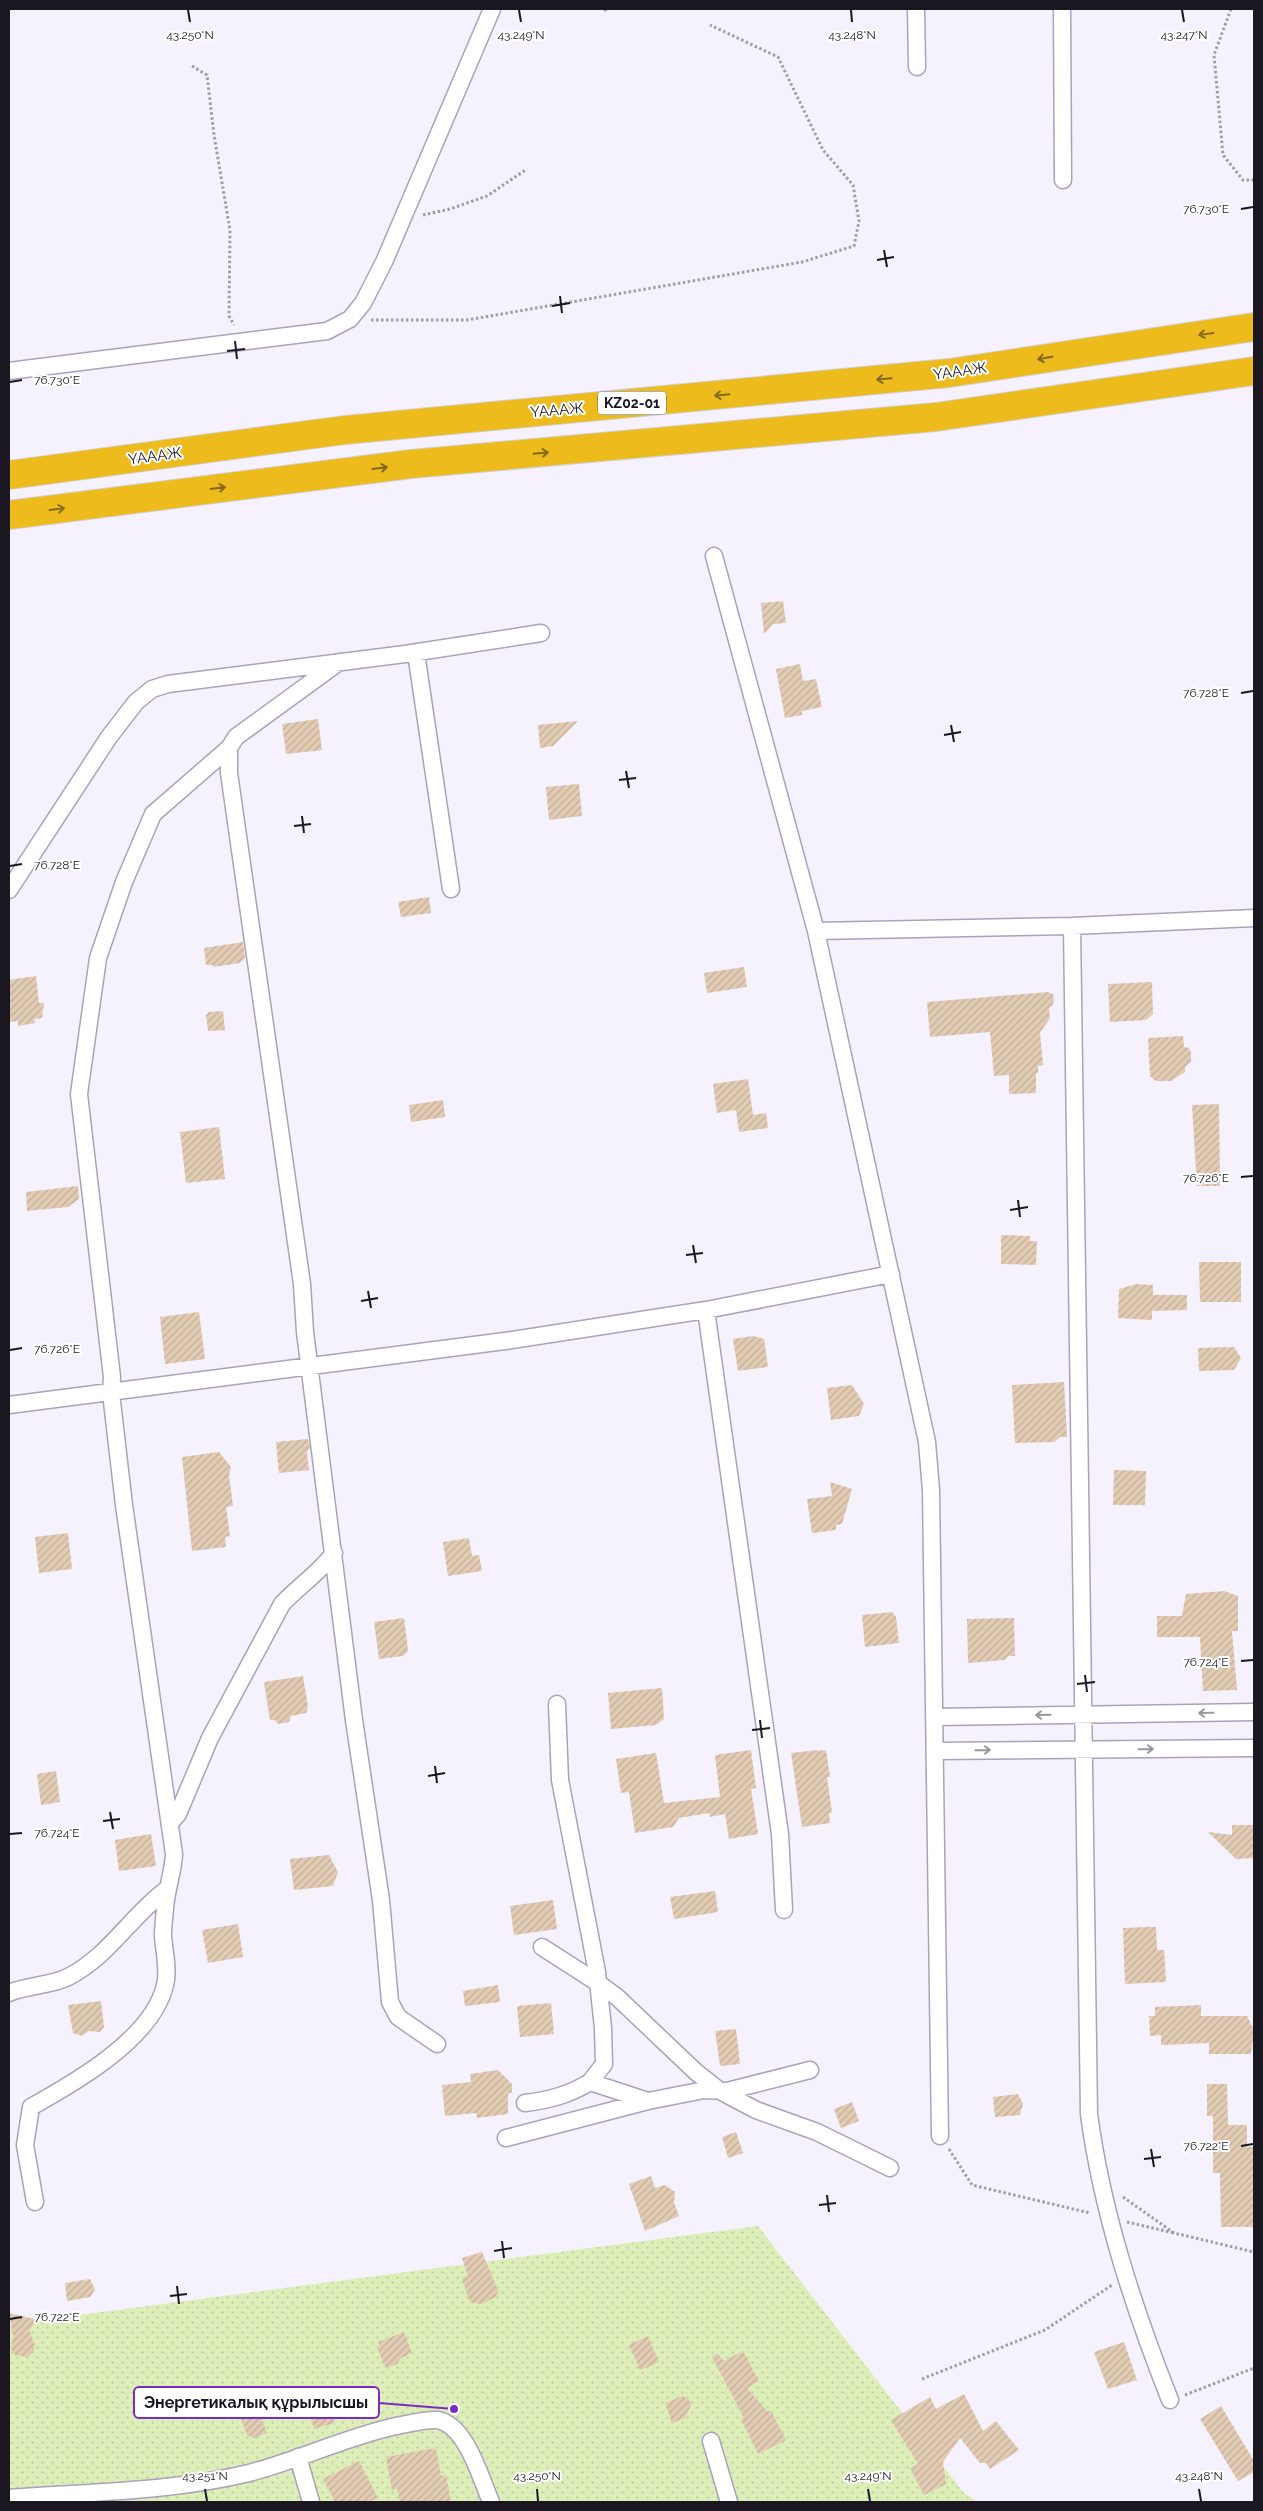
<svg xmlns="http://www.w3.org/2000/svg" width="1263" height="2511" viewBox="0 0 1263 2511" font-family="Raleway,sans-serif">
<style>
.garden{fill:url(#garden-dots)}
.building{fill:url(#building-hatch)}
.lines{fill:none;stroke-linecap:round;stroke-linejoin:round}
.street-casing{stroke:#aba1bc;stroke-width:19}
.highway-casing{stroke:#d1d1d3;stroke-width:30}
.path{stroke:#a19da8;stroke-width:3;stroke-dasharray:2.5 2.5;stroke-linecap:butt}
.street{stroke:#fff;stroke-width:16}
.highway{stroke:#edbb1c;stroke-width:28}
.oneway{stroke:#84691e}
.oneway2{stroke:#98979b}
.ticks{fill:none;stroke:#1a1721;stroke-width:2}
.labels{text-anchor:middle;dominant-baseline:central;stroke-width:4;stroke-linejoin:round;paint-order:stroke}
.shield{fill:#fff;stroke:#5f5d64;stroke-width:1}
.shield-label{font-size:14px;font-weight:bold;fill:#1a1721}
.street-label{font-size:15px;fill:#1a1721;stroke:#fff}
.ticks-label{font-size:12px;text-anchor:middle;fill:#1a1721;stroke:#fff;stroke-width:4;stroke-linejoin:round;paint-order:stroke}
.leader{fill:none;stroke:#7b2cbf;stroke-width:2}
.callout-dot{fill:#7b2cbf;stroke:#fff;stroke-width:2}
.callout{fill:#fff;stroke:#7b2cbf;stroke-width:2}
.callout-label{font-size:16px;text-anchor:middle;font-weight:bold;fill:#1a1721}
</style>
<defs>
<pattern id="garden-dots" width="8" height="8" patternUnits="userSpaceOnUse" patternTransform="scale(1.25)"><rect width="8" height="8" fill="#ddeeb9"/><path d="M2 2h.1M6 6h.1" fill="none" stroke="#bdcb9f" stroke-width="1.8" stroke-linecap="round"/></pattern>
<pattern id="building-hatch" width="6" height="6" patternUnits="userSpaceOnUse" patternTransform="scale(1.25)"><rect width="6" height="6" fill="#e2ccb4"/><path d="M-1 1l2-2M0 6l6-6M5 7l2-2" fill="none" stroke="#c1ae9a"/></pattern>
</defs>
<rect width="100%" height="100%" fill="#f6f2fd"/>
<path class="garden" d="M758,2226L964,2493L977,2502H9V2324Z"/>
<path class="building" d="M783,601L786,623L773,624L764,634L761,603Z
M800,664L803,681L816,679L822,707L802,711V715L785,718L776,669Z
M318,719L322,750L286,754L282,724Z
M578,721L553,746L540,748L538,725Z
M579,784L582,816L549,820L546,787Z
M429,897L431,913L401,917L398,902Z
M243,942L245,958L240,963L213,967V965H206L204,948Z
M744,967L747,987L707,993L704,973Z
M36,976L39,1003H44L42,1018L34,1019L35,1023L18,1026V1021L9,1022V980Z
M1152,982L1153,1014L1146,1020L1110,1022L1108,984Z
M1048,992L1053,994L1054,999L1053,1005L1049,1008L1050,1018L1040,1033L1043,1065L1038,1066V1073H1036V1093L1009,1094V1075L994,1076L990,1032L930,1037L927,1002Z
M223,1011L225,1030L208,1031L206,1015L209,1012Z
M1183,1036L1184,1047L1189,1048L1191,1053V1062L1185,1067V1072L1171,1081H1156L1150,1076L1148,1038Z
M748,1079L753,1115L766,1113L768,1128L739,1132L736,1110L717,1113L713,1084Z
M443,1100L445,1117L411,1122L409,1105Z
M1219,1104L1220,1186H1197L1192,1105Z
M219,1127L225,1179L186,1183L180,1132Z
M78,1186L79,1199L68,1207L27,1211L26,1192Z
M1001,1235L1030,1236V1241H1037L1036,1265L1001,1264Z
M1199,1262H1241V1302H1200Z
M1136,1284L1153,1285V1295H1187V1310L1152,1311V1320L1118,1318L1119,1289Z
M199,1312L205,1359L165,1364L160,1317Z
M753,1336L764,1339L768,1367L738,1371L733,1339Z
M1234,1347L1241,1358L1234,1370L1199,1371L1198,1348Z
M1064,1382L1067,1437H1060L1054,1442L1015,1443L1012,1385Z
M852,1385L864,1404L859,1416L831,1420L827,1388Z
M308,1439L310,1448L307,1452L309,1470L279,1473L276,1442Z
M219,1452L231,1467L229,1475L233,1506L226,1507L230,1536L225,1537L226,1547L192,1551L182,1457Z
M1114,1470L1146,1471L1145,1505H1113Z
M830,1482L852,1489L842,1524L836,1525V1530L812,1533L807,1499L832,1496Z
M68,1533L72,1569L39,1573L35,1537Z
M469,1538L472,1556L479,1555L482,1571L448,1576L443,1542Z
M1224,1591L1238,1596V1631H1232L1237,1690L1203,1691L1200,1637H1157V1616H1182L1186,1594Z
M892,1612L896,1617L899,1643L865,1647L862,1615Z
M404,1618L408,1651L403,1656L379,1659L374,1622Z
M1014,1618L1015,1656H1008L1005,1660L968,1663L967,1619Z
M303,1676L308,1707L306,1713L291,1716L289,1722L278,1724L275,1720H270L264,1682Z
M662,1688L664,1719L656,1725L611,1729L608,1693Z
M751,1750L756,1788L751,1789L758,1834L729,1839L725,1814L710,1817L709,1813L679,1818L673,1827L635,1833L629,1792L621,1793L616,1759L656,1753L664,1803L720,1797L715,1755Z
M818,1750V1751L826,1750L830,1777H827L832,1813H829L830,1823L802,1827L791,1753Z
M56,1771L60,1802L41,1805L37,1774Z
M1232,1825H1254V1858L1236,1859L1208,1832L1232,1835Z
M151,1834L156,1866L119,1871L115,1840Z
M329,1855L338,1872L333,1886L294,1890L290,1859Z
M715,1891L718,1912L674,1919L670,1897Z
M553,1900L557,1929L514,1935L510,1906Z
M238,1924L243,1957L208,1963L202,1930Z
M1147,1927H1156L1157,1950H1164L1166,1982L1125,1984L1123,1928Z
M498,1985L500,2002L465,2006L463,1991Z
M101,2001L104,2027L100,2032L89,2031L82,2036L73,2033L68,2005Z
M551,2003L554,2034L520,2037L517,2006Z
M1201,2005V2016H1247L1254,2030L1251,2054H1209V2043L1161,2045V2035L1150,2036L1149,2016H1155V2007Z
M736,2029L740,2064L720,2066L715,2031Z
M498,2070L512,2084V2092L508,2094V2114L477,2118L476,2113L445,2116L442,2085L471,2082L470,2074Z
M1207,2084H1227L1228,2125H1247V2147H1254V2227H1221L1220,2173H1213V2116H1207Z
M1018,2094L1023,2104L1020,2115L995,2117L993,2097Z
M852,2102L859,2121L841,2128L834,2109Z
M736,2132L743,2153L728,2158L722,2137Z
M651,2176L655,2188L665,2185L675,2192L674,2202L679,2216L645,2231L629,2184Z
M482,2252L498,2290L496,2297L481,2304L470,2302L462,2278L468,2276L462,2258Z
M90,2279L95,2290L90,2297L67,2301L65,2283Z
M9,2313L39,2320L29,2330L35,2345L33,2352L27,2357L15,2355L11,2349L13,2335Z
M404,2332L412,2353L401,2358L397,2364L386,2368L377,2348L380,2347L378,2342Z
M648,2336L659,2362L640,2370L629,2345Z
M1124,2342L1137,2380L1108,2389L1094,2352Z
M743,2351L759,2381L747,2388L767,2411H771L786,2440L758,2454L741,2419L744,2418L712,2357L717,2353L724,2361Z
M327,2393L335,2423L314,2429L305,2399Z
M964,2394L983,2431L996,2421L1019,2450L990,2469L986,2463H980L960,2438L943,2462L946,2484L924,2495L910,2468L918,2464L891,2420L930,2397L936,2409Z
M683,2396L692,2403L685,2418L672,2423L665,2403Z
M1221,2406L1254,2461V2472L1238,2481L1200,2419Z
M259,2412L267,2433L254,2438L247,2435L241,2418Z
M436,2448L441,2476L446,2475L451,2502H400L397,2488L392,2491L386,2457Z
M359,2461L378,2498L368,2502H335L323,2479Z"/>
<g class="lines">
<defs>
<path id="street" d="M916,9L917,67
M1062,9L1063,180
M9,371L327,331L350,319L363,303L384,262L492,9
M714,556L816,931L927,1442L931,1490L940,2136
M416,653L451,889
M339,662L236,737L229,748V773L302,1284L305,1332L354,1720L381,1900L390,2002L398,2017L437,2044
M9,890L109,737L136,702L152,689L168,684L405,654L541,633
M1072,926L1089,2114C1102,2212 1134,2309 1170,2400
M816,931L1072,926L1254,918
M706,1310L780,1834L784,1910
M9,1405L505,1341L706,1310L891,1274
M557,1704L560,1780L597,1972L603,2028L604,2064L590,2082L648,2101
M934,1717L1254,1712
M935,1751L1254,1748
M171,1822L178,1814L210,1738L282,1604C299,1586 319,1573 334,1553
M542,1947L598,1983L617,1997L696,2072L720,2091L756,2110L817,2132L890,2168
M9,1993C27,1985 50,1986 68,1977C108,1957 131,1916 166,1890
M525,2103C549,2100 569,2095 590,2082
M506,2138L648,2101L704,2090L727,2091L810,2070
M35,2202L25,2145L31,2107C76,2082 153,2038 165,1985C169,1970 164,1951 163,1936C163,1927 164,1918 165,1909C166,1890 173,1874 174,1854L124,1505L111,1393L112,1377L79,1094L98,958L124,882L153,814L229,748
M711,2441L729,2502
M298,2457L311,2502
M9,2498C89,2492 171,2492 249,2473C299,2460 346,2437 396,2426C409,2424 424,2419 437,2420C466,2424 481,2479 491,2502"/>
<path id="highway" d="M9,475L345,430L949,373L1254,327
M9,515L411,464L936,417L1254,371"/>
</defs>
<use href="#street" class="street-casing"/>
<use href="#highway" class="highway-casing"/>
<path class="path" d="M605,9L606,13
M1231,9L1214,55L1223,155L1243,180H1254
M192,66L207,75L214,135L230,230L229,316L234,325
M423,215L450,209L487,196L527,169
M371,320H467L802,262L854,246L859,221L853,185L823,150L778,57L710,25
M949,2149L972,2185L1090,2213
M1123,2197L1174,2233L1254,2252
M1127,2222L1174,2233
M922,2379L1045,2330L1112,2285
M1185,2395L1254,2368"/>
<use href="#street" class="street"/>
<use href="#highway" class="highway"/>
</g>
<defs><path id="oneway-shaft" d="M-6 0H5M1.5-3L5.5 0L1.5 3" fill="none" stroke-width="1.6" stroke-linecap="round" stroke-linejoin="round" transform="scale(1.25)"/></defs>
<g class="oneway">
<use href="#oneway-shaft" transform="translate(1206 334) rotate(172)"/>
<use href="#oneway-shaft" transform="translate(1045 358) rotate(171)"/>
<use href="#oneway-shaft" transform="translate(884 379) rotate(175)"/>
<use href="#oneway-shaft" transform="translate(722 395) rotate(175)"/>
<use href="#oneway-shaft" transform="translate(541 453) rotate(-5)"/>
<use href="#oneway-shaft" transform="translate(380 468) rotate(-7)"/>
<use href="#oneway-shaft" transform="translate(218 488) rotate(-7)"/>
<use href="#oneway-shaft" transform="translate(57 509) rotate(-7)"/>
</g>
<g class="oneway2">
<use href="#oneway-shaft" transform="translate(1206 1713) rotate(179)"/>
<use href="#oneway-shaft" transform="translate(1043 1715) rotate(179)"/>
<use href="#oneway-shaft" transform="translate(1146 1749) rotate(-1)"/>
<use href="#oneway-shaft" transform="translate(983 1750) rotate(-1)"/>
</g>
<path class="ticks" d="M188,10L190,22M519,10L521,22M851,10L852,22M1182,10L1184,22M1241,209L1253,207M884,250L887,267M877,260L894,257M560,296L562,313M552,306L570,303M235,341L237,359M227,351L245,349M10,382L22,380M1241,693L1253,691M951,725L954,742M944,735L961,732M626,771L629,788M619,780L636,778M302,816L304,833M294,826L311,824M10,866L22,864M1241,1177L1253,1176M1018,1200L1020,1217M1010,1210L1028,1207M693,1245L696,1263M686,1255L703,1253M368,1291L371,1308M361,1301L378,1298M10,1350L22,1348M1241,1661L1253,1660M1085,1675L1087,1692M1077,1684L1095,1682M760,1720L762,1738M752,1730L770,1728M435,1766L437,1783M428,1776L445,1773M110,1812L113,1829M103,1821L120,1819M10,1834L22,1833M1241,2146L1253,2144M1151,2149L1154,2167M1144,2159L1161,2157M827,2195L829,2212M819,2205L836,2203M502,2241L504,2258M494,2251L512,2248M177,2286L179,2304M170,2296L187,2294M10,2319L22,2317M205,2489L207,2501M537,2489L538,2501M868,2489L870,2501M1199,2489L1201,2501"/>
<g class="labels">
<rect class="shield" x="598" y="391.5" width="68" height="23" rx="4"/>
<g class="shield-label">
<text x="632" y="403">KZ02-01</text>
</g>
<g class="street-label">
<text transform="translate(960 371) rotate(-8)">ҮАААЖ</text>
<text transform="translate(557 410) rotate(-5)">ҮАААЖ</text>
<text transform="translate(155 456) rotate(-8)">ҮАААЖ</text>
</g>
</g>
<g class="ticks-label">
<text x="190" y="39">43.250°N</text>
<text x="521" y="39">43.249°N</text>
<text x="852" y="39">43.248°N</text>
<text x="1184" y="39">43.247°N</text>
<text x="1206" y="213">76.730°E</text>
<text x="57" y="384">76.730°E</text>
<text x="1206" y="697">76.728°E</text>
<text x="57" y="869">76.728°E</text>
<text x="1206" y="1182">76.726°E</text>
<text x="57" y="1353">76.726°E</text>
<text x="1206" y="1666">76.724°E</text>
<text x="57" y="1837">76.724°E</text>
<text x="1206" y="2150">76.722°E</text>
<text x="57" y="2321">76.722°E</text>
<text x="205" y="2480">43.251°N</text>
<text x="537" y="2480">43.250°N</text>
<text x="868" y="2480">43.249°N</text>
<text x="1199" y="2480">43.248°N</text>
</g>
<path class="leader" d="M454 2409L379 2403"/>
<circle class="callout-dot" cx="454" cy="2409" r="5"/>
<rect class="callout" x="134" y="2387" width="245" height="31" rx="5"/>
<g class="callout-label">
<text x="256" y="2408">Энергетикалық құрылысшы</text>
</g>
<rect width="1263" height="2511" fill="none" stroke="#1a1721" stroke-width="20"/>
</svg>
